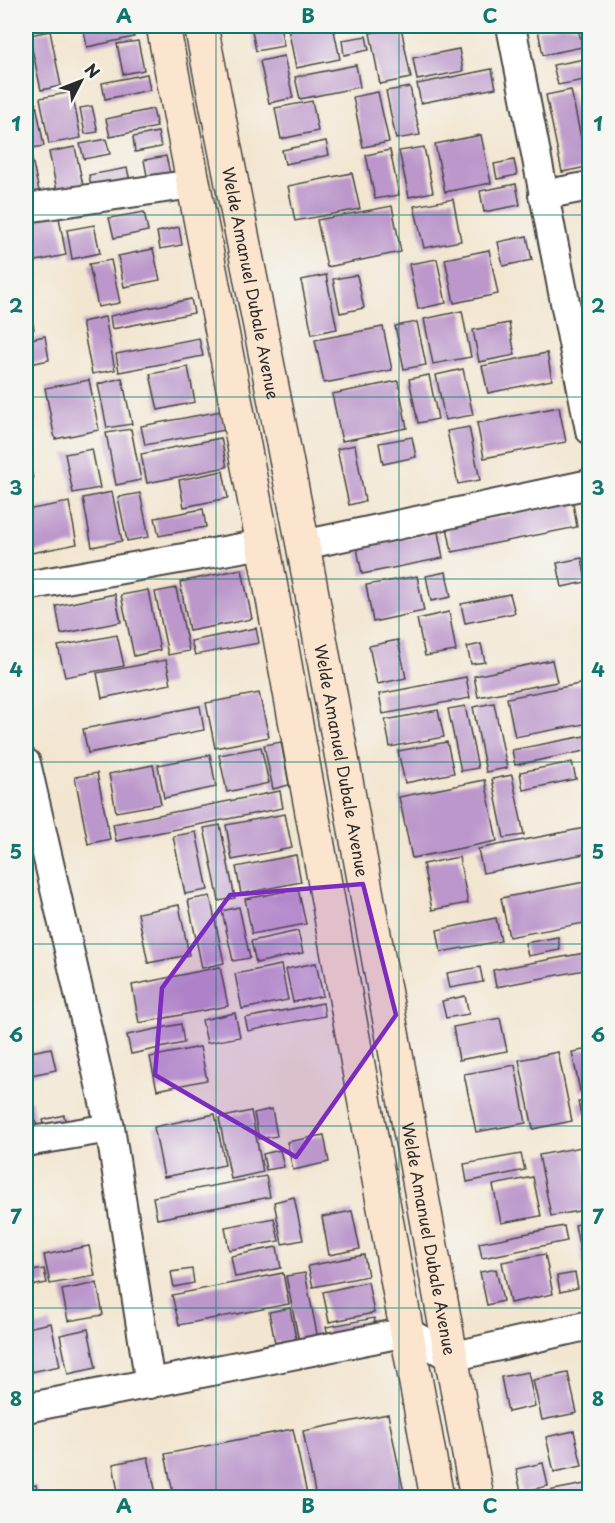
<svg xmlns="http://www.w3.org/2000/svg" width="615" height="1523" viewBox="0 0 615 1523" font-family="'Playpen Sans',sans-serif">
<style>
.building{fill:#bb97cb}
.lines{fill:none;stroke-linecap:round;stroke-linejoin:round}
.minor-casing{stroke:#494744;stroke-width:32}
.secondary-casing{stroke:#494744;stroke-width:36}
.minor{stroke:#fff;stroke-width:28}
.secondary{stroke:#fbe5cf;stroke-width:33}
.marked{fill:#7b2cbf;fill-opacity:0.2;stroke:#7b2cbf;stroke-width:4.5;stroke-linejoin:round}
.grid{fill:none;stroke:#0f766e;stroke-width:1.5;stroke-opacity:0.55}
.labels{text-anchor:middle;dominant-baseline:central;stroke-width:4.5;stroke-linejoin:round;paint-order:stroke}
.street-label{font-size:16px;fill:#2b2b2b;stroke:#f6f6f2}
.neatline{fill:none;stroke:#0f766e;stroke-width:2}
.grid-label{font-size:20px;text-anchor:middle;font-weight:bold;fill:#0f766e}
</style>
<rect width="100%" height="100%" fill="#f6f6f2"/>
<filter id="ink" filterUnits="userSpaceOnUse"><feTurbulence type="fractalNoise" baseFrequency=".0167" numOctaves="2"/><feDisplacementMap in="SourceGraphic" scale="12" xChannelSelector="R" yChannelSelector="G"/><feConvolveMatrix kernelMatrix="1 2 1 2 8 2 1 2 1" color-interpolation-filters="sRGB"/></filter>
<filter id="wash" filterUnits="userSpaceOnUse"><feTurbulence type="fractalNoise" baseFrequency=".008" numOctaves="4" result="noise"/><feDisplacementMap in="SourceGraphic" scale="24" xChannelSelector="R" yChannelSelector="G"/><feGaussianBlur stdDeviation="1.35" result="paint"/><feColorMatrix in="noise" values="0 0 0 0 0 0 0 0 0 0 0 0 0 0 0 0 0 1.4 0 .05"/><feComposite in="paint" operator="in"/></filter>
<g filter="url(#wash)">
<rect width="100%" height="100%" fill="#f3e6d1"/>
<g id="blocks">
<path class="building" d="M83,26H131L134,37L87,47Z
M251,26H280L284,46L256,51Z
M301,26H333L340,59L296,68L288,28Z
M562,26H578L582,47L543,55L538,30Z
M401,27L411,78L380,84L370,33Z
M50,31L61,86L41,90L29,35Z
M366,36L369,50L344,55L342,40Z
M138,41L144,70L123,74L117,44Z
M459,49L463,71L417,80L413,58Z
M284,56L293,98L269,103L260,61Z
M590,58V79L558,85L553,65Z
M26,65L32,91L26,92Z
M356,65L360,87L300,99L295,77Z
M492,69L496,88L421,103L417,84Z
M147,74L150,90L105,99L102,83Z
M410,87L420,135L396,139L386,91Z
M571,90L587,167L562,172L546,95Z
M72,92L81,138L49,144L40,98Z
M378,92L389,142L363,147L353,97Z
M312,101L318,131L281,139L275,108Z
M36,104L44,146L26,149V106Z
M92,106L98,132L85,134L80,108Z
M153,109L157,127L110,137L106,119Z
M158,132L161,147L135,152L133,137Z
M481,135L491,183L445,192L435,144Z
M106,139L110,154L84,159L80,144Z
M326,141L329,155L285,164L282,150Z
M75,147L85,195L59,200L49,152Z
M424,147L433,192L409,197L399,151Z
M390,150L399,195L375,199L366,155Z
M31,155L41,200L26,203V156Z
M166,156L172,182L149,186L144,160Z
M514,160L517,175L497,179L494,164Z
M127,168L131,185L92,192L89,175Z
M352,173L360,209L295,221L288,186Z
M516,184L520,205L484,212L480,191Z
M453,199L461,241L424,248L414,206Z
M392,206L401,252L327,267L317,220Z
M57,207L66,255L26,263V213Z
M144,212L148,231L114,238L109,218Z
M94,225L100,253L72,259L67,230Z
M179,227L182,245L160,249L157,232Z
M527,236L532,260L503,266L498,242Z
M153,249L160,280L124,287L118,256Z
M489,250L498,294L454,303L445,259Z
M437,259L446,303L418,309L409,264Z
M111,260L120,303L98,307L89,264Z
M326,275L337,329L312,334L301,280Z
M357,275L364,308L340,313L333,279Z
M191,299L194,313L112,329L110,316Z
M29,307L34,329L26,330V308Z
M462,311L471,357L433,364L424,319Z
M105,317L115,370L92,374L82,322Z
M417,322L426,365L404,369L395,326Z
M509,323L515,355L479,362L473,330Z
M383,327L392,370L324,383L315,340Z
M45,336L49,360L26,365V340Z
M199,338L203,356L119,372L116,354Z
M547,353L552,380L488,393L482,366Z
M188,367L195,402L158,410L150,374Z
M463,369L473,415L445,420L436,375Z
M429,375L438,419L418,423L409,379Z
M122,378L132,424L107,428L98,384Z
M89,380L99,430L55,439L45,388Z
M398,381L407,428L342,441L332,394Z
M559,407L566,442L484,458L477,423Z
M221,411L225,430L145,445L141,426Z
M469,427L480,480L458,484L447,431Z
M131,429L141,480L116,485L106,433Z
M412,437L416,457L383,464L379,443Z
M221,438L227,467L147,483L141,454Z
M355,445L365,501L349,505L337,449Z
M26,448L33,479L26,480Z
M92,449L100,488L73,493L65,454Z
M223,471L228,498L184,507L179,480Z
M112,492L122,541L92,547L83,498Z
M140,493L149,537L127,541L118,497Z
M69,502L77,544L26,554V510Z
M573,503L577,527L452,552L447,527Z
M203,509L206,527L159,536L155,518Z
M438,532L443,558L362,574L357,548Z
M582,558L586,582L562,587L557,563Z
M242,569L252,619L189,631L180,582Z
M446,572L451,597L431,601L426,576Z
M417,576L424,611L373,622L366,585Z
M176,588L189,651L168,655L155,592Z
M148,590L160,650L134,656L121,595Z
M115,594L121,622L61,634L56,606Z
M510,594L515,613L465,623L461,604Z
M449,612L456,651L425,656L417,619Z
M256,628L259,643L195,655L191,641Z
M117,635L124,666L65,677L58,646Z
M398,640L406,678L377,684L369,646Z
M481,644L485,662L471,664L467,647Z
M166,660L171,684L102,698L97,673Z
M552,660L557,682L478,697L474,676Z
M466,677L470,698L383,714L379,694Z
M590,682V723L515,737L507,698Z
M259,693L269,737L215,748L206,703Z
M494,703L507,768L486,772L473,707Z
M200,706L204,730L88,753L83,729Z
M465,706L478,768L461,771L448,709Z
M438,710L444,737L390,747L385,720Z
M590,735V750L515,765L512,750Z
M281,742L289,785L273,789L264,745Z
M447,742L454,773L405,783L398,751Z
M261,747L269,783L227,792L219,755Z
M210,755L216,787L164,798L158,765Z
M572,762L576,779L523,790L520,772Z
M153,765L161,804L116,812L109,774Z
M97,773L110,839L88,844L75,777Z
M512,775L524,835L504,838L492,779Z
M485,780L497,841L412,858L399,797Z
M280,791L283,808L116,841L113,824Z
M285,814L292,848L232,860L226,825Z
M220,825L235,898L219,901L204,828Z
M590,827V853L483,873L478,849Z
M196,832L208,890L185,894L173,836Z
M296,855L301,882L241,894L236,867Z
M459,857L468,903L432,910L423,864Z
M590,881V922L509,937L501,898Z
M298,889L306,924L252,934L245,899Z
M210,896L224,963L202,968L188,900Z
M179,905L189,955L148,963L138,913Z
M239,907L250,958L233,961L222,911Z
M496,918L501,941L441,952L437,930Z
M298,931L303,953L256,963L251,941Z
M558,937L560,950L528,956L525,943Z
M590,952V969L496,987L493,970Z
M316,963L323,996L293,1002L286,969Z
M281,965L288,1000L242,1009L235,974Z
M220,967L228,1006L139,1023L132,985Z
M480,967L483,982L450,988L447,973Z
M465,996L469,1014L446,1018L442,1001Z
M323,1003L325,1016L248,1031L245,1018Z
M235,1013L240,1037L207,1043L202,1020Z
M500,1018L507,1051L459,1060L453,1027Z
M181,1024L184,1043L131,1054L127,1035Z
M200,1047L207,1080L157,1090L150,1057Z
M51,1048L56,1070L26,1076V1053Z
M590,1049V1089L580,1091L572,1052Z
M558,1052L572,1121L533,1129L519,1060Z
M515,1065L526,1123L476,1132L464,1074Z
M31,1100L39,1137L26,1140V1101Z
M590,1100V1114L581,1115L578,1102Z
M272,1109L277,1136L259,1139L254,1113Z
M251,1111L263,1172L231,1179L219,1118Z
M215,1114L225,1165L164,1177L154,1127Z
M64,1115L68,1134L47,1138L43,1120Z
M324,1135L329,1162L293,1170L287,1142Z
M581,1147L590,1187V1209L551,1216L539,1155Z
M280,1150L284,1167L266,1170L263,1154Z
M521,1154L525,1170L467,1182L464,1164Z
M266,1176L270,1197L157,1219L153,1197Z
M533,1177L541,1216L501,1223L493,1185Z
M294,1197L303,1240L282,1244L274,1202Z
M352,1211L360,1249L329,1255L322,1217Z
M274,1218L279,1241L229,1250L225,1227Z
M590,1222V1284L587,1285L575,1225Z
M564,1226L567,1241L482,1258L479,1243Z
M89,1246L95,1276L50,1284L44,1255Z
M277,1247L281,1268L235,1277L231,1256Z
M545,1254L553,1294L510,1303L502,1262Z
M364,1255L368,1276L313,1287L308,1266Z
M44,1269L47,1283L26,1287V1272Z
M192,1269L194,1283L174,1287L171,1272Z
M496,1269L503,1301L487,1305L480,1272Z
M283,1273L289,1304L179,1325L172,1295Z
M305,1273L318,1339L299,1342L286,1276Z
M575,1273L578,1288L560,1292L557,1276Z
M368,1282L374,1313L329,1322L323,1292Z
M97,1283L103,1315L68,1321L62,1290Z
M290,1308L296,1339L275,1343L269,1312Z
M374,1318L377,1330L329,1340L326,1327Z
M51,1323L60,1366L26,1373V1328Z
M88,1329L96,1368L68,1374L60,1335Z
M528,1372L535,1406L508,1412L501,1377Z
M568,1373L577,1413L542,1420L533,1380Z
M388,1414L405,1498H316L303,1431Z
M293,1429L307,1494L291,1498H174L165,1454Z
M574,1431L582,1466L554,1472L546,1437Z
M148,1457L157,1498H119L113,1464Z
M543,1463L548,1486L521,1492L516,1469Z
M590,1483V1498H523L522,1496Z
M36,1485L39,1498H26V1487Z"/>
</g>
</g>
<g filter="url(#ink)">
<use href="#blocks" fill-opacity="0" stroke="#494744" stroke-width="1.5"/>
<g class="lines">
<defs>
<path id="minor" d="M511,26L590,430
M543,195L590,186
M26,208L193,184
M303,545L590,484
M26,586L263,544
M26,763L110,1128L150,1384
M26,1142L110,1128
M26,1408L407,1332L451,1357L590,1325"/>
<g id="secondary">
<path d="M163,26L263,544L437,1498"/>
<path id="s1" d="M201,26L303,545L477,1498"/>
</g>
</defs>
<use href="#minor" class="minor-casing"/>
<use href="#secondary" class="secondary-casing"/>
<use href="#minor" class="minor"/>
<use href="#secondary" class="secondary"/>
</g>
</g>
<path class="marked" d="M363,884L396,1015L296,1157L155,1075L162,988L230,895Z"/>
<path class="grid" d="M216,26V1498M399,26V1498M26,215H590M26,397H590M26,579H590M26,762H590M26,944H590M26,1126H590M26,1308H590"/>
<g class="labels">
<g class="street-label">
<text stroke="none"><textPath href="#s1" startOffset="262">Welde Amanuel Dubale Avenue</textPath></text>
<text stroke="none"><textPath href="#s1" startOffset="748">Welde Amanuel Dubale Avenue</textPath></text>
<text stroke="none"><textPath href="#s1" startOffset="1234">Welde Amanuel Dubale Avenue</textPath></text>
</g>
</g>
<rect width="615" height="1523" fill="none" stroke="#f6f6f2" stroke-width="66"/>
<g transform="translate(81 81) rotate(48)" stroke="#f6f6f2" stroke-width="4.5" paint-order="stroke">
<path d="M0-4.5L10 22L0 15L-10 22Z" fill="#2b2b2b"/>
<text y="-9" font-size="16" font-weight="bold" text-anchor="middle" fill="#2b2b2b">N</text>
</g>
<rect x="33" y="33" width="549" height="1457" class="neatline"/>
<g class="grid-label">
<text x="124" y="23">A</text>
<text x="308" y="23">B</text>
<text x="490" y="23">C</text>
<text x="16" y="131">1</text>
<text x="598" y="131">1</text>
<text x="16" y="313">2</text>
<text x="598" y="313">2</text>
<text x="16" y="495">3</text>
<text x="598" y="495">3</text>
<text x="16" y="677">4</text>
<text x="598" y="677">4</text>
<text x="16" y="859">5</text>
<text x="598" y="859">5</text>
<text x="16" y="1042">6</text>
<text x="598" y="1042">6</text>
<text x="16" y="1224">7</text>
<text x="598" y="1224">7</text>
<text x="16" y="1406">8</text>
<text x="598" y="1406">8</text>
<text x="124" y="1513">A</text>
<text x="308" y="1513">B</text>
<text x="490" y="1513">C</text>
</g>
</svg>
